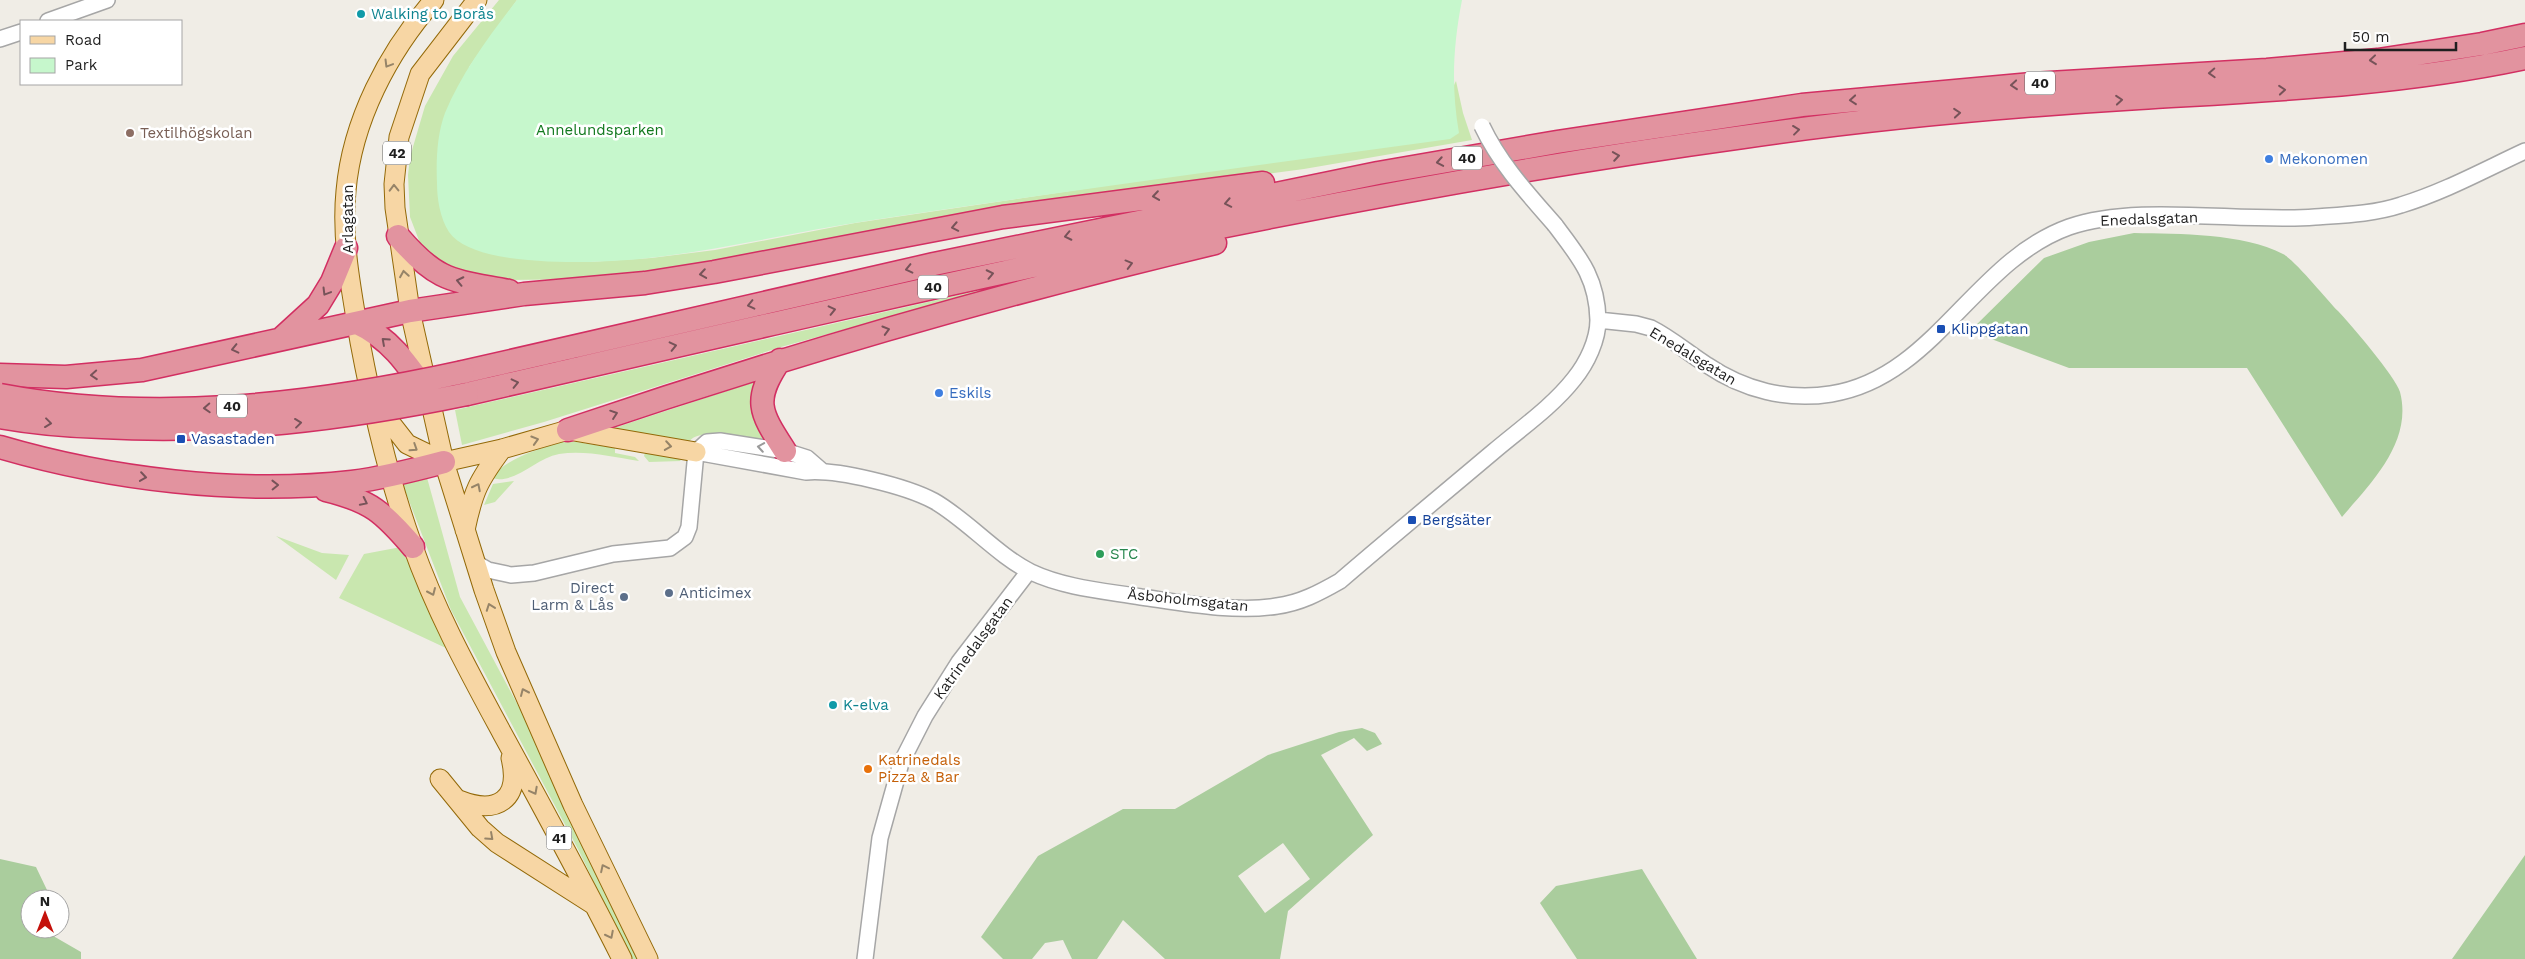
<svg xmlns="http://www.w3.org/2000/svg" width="2525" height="959" viewBox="0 0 2525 959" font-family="'Work Sans',sans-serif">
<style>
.grass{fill:#c9e7af}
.forest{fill:#aacd9d;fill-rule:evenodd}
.park{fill:#c6f7cc}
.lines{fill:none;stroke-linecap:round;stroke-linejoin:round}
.minor-casing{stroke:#a6a6a6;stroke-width:18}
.major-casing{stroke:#936908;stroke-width:21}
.highway-casing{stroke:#d22f62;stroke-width:25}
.minor{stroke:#fff;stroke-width:15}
.major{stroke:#f7d6a4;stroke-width:19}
.highway{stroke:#e2939f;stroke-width:22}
.minor-bridge-casing{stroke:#a6a6a6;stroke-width:18;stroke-linecap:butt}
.highway-bridge-casing{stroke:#d22f62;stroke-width:25;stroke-linecap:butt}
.minor-bridge{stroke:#fff;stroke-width:15}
.highway-bridge{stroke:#e2939f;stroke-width:22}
.oneway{stroke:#775359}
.oneway2{stroke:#968468}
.oneway3{stroke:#9a9a9a}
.culture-dot{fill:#0f9aa8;stroke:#fff;stroke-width:2}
.education-dot{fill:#8d6e63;stroke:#fff;stroke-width:2}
.shop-dot{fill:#3f7fe0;stroke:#fff;stroke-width:2}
.transit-dot{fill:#1a4fb4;stroke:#fff;stroke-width:2}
.leisure-dot{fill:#2e9e5b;stroke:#fff;stroke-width:2}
.service-dot{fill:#5c6f8a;stroke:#fff;stroke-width:2}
.food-dot{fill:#e8710a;stroke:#fff;stroke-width:2}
.labels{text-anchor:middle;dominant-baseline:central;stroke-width:5;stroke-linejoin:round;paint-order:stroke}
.shield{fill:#fff;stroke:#626262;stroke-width:1}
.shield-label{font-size:14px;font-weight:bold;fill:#1f1f1f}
.culture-label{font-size:15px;fill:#0d838f;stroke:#fff;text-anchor:start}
.park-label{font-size:15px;fill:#12791e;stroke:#fff}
.education-label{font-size:15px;fill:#785e54;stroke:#fff;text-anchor:start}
.shop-label{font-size:15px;fill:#366cbe;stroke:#fff;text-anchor:start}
.street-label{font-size:15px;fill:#1f1f1f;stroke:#fff}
.transit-label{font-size:15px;fill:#164399;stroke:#fff;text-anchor:start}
.leisure-label{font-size:15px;fill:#27864d;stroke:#fff;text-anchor:start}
.service-label{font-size:15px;fill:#4e5e75;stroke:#fff;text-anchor:end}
.food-label{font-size:15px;fill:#c56008;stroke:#fff;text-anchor:start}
</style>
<rect width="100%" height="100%" fill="#f0ede6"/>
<path class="grass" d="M499,0H517L469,67L589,262L651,258L715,250L855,223L1458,133C1456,119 1448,94 1456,81L1463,113L1472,140L1304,169L1114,194L743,260L586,279L504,280L471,278L435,259L420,243L410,217L408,175L410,157L425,106L453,56Z
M1020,281L781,347L544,422L462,445L455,410Z
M757,381L770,443C753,440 695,424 688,444L611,429Z
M562,442H576L615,448V453L635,457L639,461C612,457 586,450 559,454C535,458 516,485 491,478C509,457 536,450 562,442Z
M665,452L673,454L681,461L649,462L644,456L645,453Z
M426,474L460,597L569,801L640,959H631L579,851L451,610L401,480Z
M514,481L495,502L484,505L493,484Z
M276,536L322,553L349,555L336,580Z
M401,547L448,649L339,598L364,554Z"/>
<path class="forest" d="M2134,233C2180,234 2242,233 2283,254C2295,260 2327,300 2338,311C2351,325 2395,376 2400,392C2413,442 2371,483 2342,517L2247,368H2069L1970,331L2044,258L2089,242Z
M1362,728L1375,733L1382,744L1367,751L1354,738L1321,755L1373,835L1288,911L1280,959H1165L1123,920L1097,959H1072L1063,940L1045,943L1032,959H1003L981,937L1038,856L1123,809H1175L1268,755L1339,732ZM1283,843L1310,879L1265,913L1238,876Z
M2525,855V959H2452Z
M0,859L36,867L47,890V899H30V929H49L55,937L81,952V959H0Z
M1642,869L1697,959H1577L1540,903L1556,886Z"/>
<path class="park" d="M517,0H1462C1453,46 1451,87 1459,133L1450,139C1258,165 1065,191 873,220C778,234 686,260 589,262C554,262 471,263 449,232C440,218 437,199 437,183C436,161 437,134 445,113C462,72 490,35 517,0Z"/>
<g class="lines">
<defs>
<path id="minor" d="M48,21L107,0
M0,39L21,32
M1598,320L1636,324L1651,328C1671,338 1688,353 1707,365C1744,390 1787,401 1831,394C1934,378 1974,261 2069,227C2138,203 2240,223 2315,217C2343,215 2374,214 2401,205C2444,192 2484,170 2525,151
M696,452L806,472C837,469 906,486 934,501C966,519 998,556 1031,572C1065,588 1105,591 1141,597C1183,603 1235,613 1277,606C1300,603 1319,593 1340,581C1390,538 1442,495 1493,452C1520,429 1552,407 1574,379C1587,363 1598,340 1598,320C1597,277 1579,257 1555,225
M696,452L707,442L720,441L785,451L807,458L822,471
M474,562L488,570L511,575L534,573L613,554L670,548L685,537L689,527L696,452
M865,959L880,838L901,763L925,716L959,662L1029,571"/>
<path id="major" d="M434,0C388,52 352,121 346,191C341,241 352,293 360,342C373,411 388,478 412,544C435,610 469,672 502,733C543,808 584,883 622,959
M477,0L420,74L399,137L394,184L395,208L410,311L444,462L484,590L506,652L573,805L648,959
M375,403L407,444L444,462L502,449L568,430L696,452
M465,530C473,492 478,481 502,449
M440,779L480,828L497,843L594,905
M459,800C497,815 521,800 511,758"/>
<path id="highway" d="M398,236C438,283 452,280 509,291
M357,323C390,338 408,365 428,394
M283,337L318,305L332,282L346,248
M780,360C752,401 760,412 785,451
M463,372L934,264L1378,173L1557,142L1802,105L2032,84L2267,70L2378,60L2482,44L2525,35
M0,375L66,377L142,370L410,311L524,294L645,283L714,272L1003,217L1263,183
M467,394C890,297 1313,196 1743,137C1874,118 2007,106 2139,98C2269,90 2398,85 2525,58
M568,430C780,358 996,295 1215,243
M0,447C109,479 238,495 352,482C383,478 414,470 444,462
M326,490C371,501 383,512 413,547"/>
</defs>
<use href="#minor" class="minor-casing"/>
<use href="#major" class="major-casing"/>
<use href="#highway" class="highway-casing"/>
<use href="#minor" class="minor"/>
<use href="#major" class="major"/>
<use href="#highway" class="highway"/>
<defs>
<path id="minor-bridge" d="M1482,126C1500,164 1528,194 1555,225"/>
<path id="highway-bridge" d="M0,395C153,424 313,405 463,372
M0,417C33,423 68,426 102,427C226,434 346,419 467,394"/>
</defs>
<use href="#minor-bridge" class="minor-bridge-casing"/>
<use href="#highway-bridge" class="highway-bridge-casing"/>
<use href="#minor-bridge" class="minor-bridge"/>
<use href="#highway-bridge" class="highway-bridge"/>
</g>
<defs><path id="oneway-chevron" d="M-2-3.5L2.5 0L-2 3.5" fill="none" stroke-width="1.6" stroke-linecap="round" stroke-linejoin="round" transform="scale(1.25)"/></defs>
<g class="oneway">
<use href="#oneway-chevron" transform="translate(2373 60) rotate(174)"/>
<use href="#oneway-chevron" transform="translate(2212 73) rotate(177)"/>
<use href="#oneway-chevron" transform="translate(2014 85) rotate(175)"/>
<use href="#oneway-chevron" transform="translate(2282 90) rotate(-5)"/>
<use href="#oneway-chevron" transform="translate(1853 100) rotate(175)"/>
<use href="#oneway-chevron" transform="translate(2119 100) rotate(-5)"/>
<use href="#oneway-chevron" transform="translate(1957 113) rotate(-5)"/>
<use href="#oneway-chevron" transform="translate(1796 130) rotate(-7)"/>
<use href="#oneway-chevron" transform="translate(1616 156) rotate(-9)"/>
<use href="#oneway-chevron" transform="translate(1440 162) rotate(170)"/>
<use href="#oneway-chevron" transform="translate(1156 196) rotate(172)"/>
<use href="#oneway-chevron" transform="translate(1228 203) rotate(169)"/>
<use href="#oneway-chevron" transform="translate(955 227) rotate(169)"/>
<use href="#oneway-chevron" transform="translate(1068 236) rotate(168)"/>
<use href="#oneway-chevron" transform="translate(1129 264) rotate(-15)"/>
<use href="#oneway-chevron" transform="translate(909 269) rotate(167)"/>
<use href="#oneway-chevron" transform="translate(703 274) rotate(171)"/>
<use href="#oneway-chevron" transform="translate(990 274) rotate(-12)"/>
<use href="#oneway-chevron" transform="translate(460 281) rotate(-168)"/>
<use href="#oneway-chevron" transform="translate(326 292) rotate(121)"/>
<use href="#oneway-chevron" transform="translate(751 305) rotate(167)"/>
<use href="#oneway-chevron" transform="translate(832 310) rotate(-13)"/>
<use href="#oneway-chevron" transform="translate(886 330) rotate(-16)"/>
<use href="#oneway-chevron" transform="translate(385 341) rotate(-138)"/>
<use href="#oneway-chevron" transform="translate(673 346) rotate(-13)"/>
<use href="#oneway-chevron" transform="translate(235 349) rotate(167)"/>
<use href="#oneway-chevron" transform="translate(94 375) rotate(176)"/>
<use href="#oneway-chevron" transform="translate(515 383) rotate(-13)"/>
<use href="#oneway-chevron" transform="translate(207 408) rotate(177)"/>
<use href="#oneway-chevron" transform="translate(614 414) rotate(-19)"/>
<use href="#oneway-chevron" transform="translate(48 423) rotate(7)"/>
<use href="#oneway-chevron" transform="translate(298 423) rotate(-7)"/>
<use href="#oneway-chevron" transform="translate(143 477) rotate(8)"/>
<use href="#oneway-chevron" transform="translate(275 485) rotate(-1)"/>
<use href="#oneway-chevron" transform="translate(364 502) rotate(26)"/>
</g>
<g class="oneway2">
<use href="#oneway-chevron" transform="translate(388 64) rotate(121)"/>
<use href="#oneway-chevron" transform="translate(394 188) rotate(-91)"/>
<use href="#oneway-chevron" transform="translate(404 274) rotate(-99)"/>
<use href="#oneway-chevron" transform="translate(535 440) rotate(-17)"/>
<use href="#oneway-chevron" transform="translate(668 446) rotate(9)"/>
<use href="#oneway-chevron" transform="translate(414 448) rotate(33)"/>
<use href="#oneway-chevron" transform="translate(477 487) rotate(-63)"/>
<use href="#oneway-chevron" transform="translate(432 592) rotate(66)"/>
<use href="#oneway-chevron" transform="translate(490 607) rotate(-110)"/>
<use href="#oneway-chevron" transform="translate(524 692) rotate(-114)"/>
<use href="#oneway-chevron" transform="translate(534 791) rotate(62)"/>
<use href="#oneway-chevron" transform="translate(490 837) rotate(42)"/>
<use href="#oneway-chevron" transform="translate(604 868) rotate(-116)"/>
<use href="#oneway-chevron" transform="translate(610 935) rotate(63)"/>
</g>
<use class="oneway3" href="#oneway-chevron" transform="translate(761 447) rotate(-171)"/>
<g class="culture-dot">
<circle cx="361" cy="14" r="5"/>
<circle cx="833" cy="705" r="5"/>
</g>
<circle class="education-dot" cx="130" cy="133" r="5"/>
<g class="shop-dot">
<circle cx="2269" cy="159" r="5"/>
<circle cx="939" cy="393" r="5"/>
</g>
<g class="transit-dot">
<rect x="1936" y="324" width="10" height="10" rx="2.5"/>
<rect x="176" y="434" width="10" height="10" rx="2.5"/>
<rect x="1407" y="515" width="10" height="10" rx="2.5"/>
</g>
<circle class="leisure-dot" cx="1100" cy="554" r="5"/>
<g class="service-dot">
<circle cx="669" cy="593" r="5"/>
<circle cx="624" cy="597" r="5"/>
</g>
<circle class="food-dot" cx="868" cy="769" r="5"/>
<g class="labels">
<g class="shield">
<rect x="2025" y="71.5" width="30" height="23" rx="4"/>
<rect x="383" y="141.5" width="28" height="23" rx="4"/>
<rect x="1452" y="146.5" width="30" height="23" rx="4"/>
<rect x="918" y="275.5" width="30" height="23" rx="4"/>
<rect x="217" y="394.5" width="30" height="23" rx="4"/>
<rect x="546.5" y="826.5" width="25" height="23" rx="4"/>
</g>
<g class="shield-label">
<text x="2040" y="83">40</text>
<text x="397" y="153">42</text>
<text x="1467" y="158">40</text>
<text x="933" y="287">40</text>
<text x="232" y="406">40</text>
<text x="559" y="838">41</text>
</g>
<g class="culture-label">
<text x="371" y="14">Walking to Borås</text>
<text x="843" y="705">K-elva</text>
</g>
<g class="park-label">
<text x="600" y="130">Annelundsparken</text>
</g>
<g class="education-label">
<text x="140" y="133">Textilhögskolan</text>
</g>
<g class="shop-label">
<text x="2279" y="159">Mekonomen</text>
<text x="949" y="393">Eskils</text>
</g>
<g class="street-label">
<text transform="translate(348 219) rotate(-90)">Arlagatan</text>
<text transform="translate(2149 219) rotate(-2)">Enedalsgatan</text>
<text transform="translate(1693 356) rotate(31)">Enedalsgatan</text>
<text transform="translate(1188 600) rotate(6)">Åsboholmsgatan</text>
<text transform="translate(973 648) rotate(-54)">Katrinedalsgatan</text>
</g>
<g class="transit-label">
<text x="1951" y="329">Klippgatan</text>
<text x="191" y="439">Vasastaden</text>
<text x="1422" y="520">Bergsäter</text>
</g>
<g class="leisure-label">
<text x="1110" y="554">STC</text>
</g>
<g class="service-label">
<text x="614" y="588">Direct<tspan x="614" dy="17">Larm &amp; Lås</tspan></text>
<text x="679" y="593" text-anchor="start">Anticimex</text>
</g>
<g class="food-label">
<text x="878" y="760">Katrinedals<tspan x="878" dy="17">Pizza &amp; Bar</tspan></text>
</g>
</g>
<rect x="20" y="20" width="162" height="65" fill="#ffffff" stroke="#a5a5a5"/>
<rect x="30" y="36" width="25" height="8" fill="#f7d6a4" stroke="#a5a5a5"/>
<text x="65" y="45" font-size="15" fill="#1f1f1f">Road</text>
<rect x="30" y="58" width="25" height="15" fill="#c6f7cc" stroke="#a5a5a5"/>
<text x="65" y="70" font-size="15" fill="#1f1f1f">Park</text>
<g transform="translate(45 914)"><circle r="24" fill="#ffffff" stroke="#a5a5a5"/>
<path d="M0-4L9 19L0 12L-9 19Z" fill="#c4110b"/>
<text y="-8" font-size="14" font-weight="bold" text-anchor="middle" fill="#1f1f1f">N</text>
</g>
<path d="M2345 42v8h111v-8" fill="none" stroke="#1f1f1f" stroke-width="2.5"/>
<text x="2352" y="42" font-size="15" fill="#1f1f1f" stroke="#ffffff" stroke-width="4" paint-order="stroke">50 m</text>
</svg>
